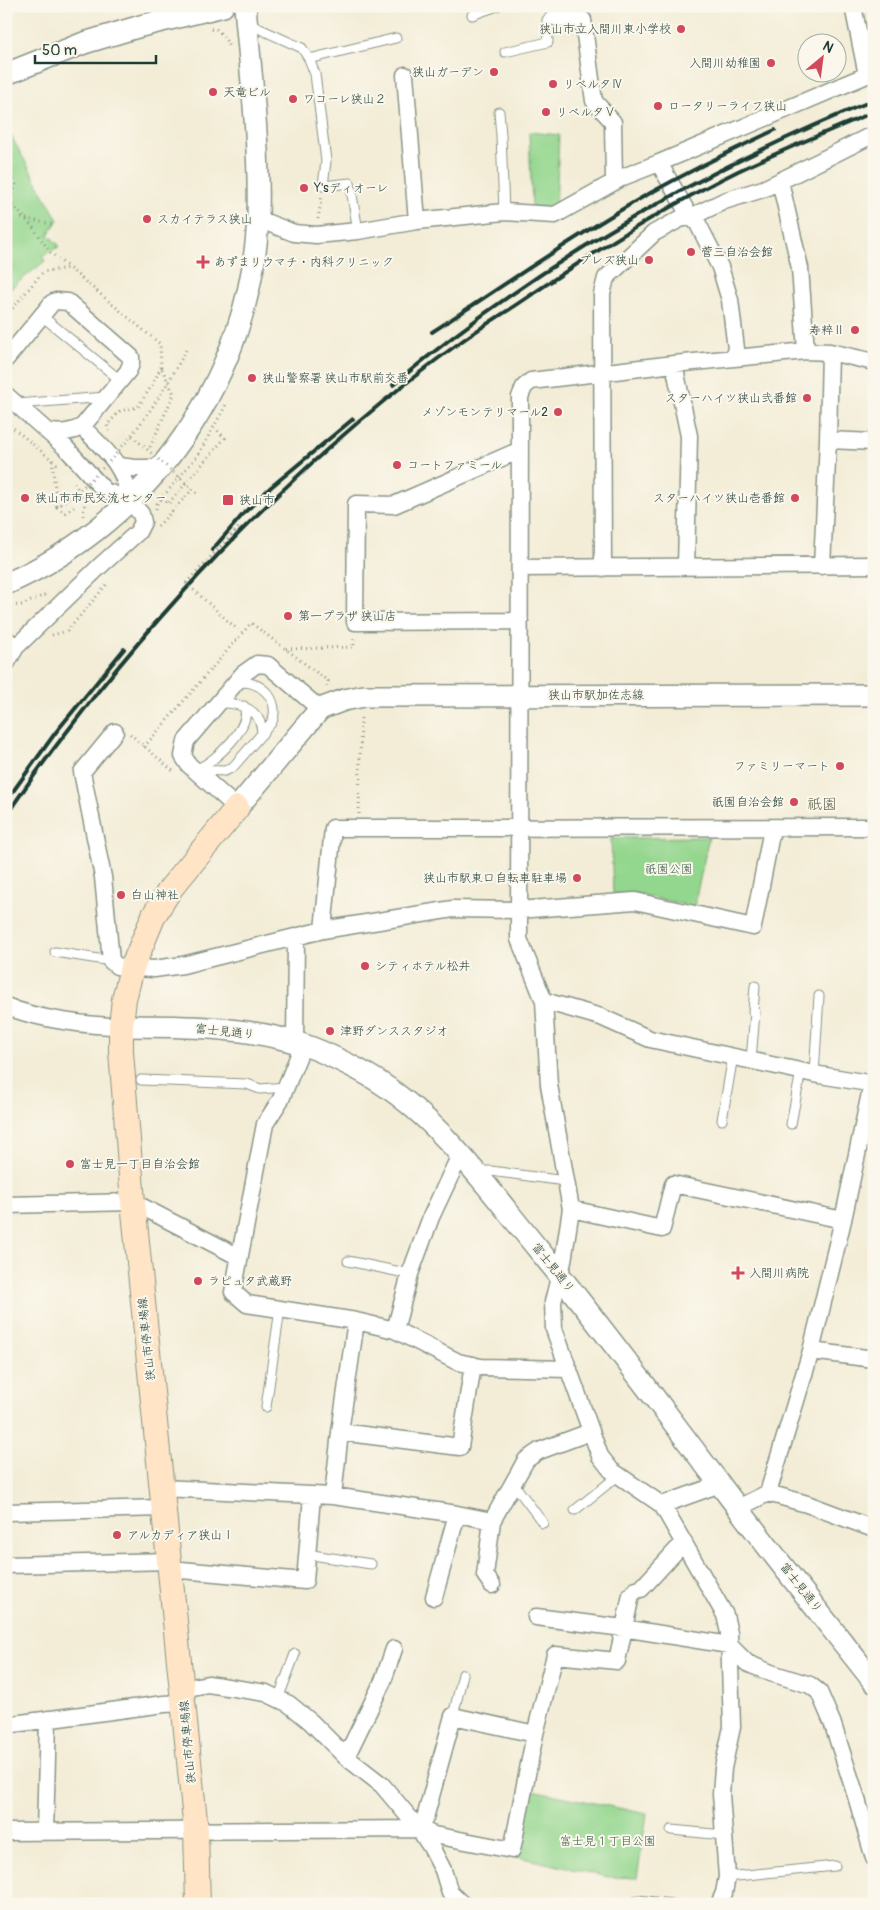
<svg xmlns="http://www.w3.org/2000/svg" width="880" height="1910" viewBox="0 0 880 1910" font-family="Pangolin,'Klee One',sans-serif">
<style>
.green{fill:#93d68d;stroke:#598a60}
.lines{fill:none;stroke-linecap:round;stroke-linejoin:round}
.service-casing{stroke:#899586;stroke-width:11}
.minor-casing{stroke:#899586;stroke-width:19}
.tertiary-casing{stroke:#899586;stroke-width:24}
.secondary-casing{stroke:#899586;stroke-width:26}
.path{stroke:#899586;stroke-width:3;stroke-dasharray:1 4;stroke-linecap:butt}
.service{stroke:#fff;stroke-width:9}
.minor{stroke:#fff;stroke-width:16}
.tertiary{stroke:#fff;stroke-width:21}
.secondary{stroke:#ffe4c6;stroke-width:24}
.rail{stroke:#1f3d34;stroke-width:4}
.path-bridge{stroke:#899586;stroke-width:3;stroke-dasharray:1 4;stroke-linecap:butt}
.poi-dot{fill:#d1495b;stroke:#fbf7ec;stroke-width:2}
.labels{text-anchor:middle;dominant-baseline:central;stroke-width:4;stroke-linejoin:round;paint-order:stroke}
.poi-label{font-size:12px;fill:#1f3d34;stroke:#fbf7ec;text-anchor:start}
.street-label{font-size:12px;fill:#1f3d34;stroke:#fbf7ec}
.park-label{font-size:12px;fill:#365c46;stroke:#fbf7ec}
.quarter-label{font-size:15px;fill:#62654b;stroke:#fbf7ec}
</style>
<rect width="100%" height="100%" fill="#fbf7ec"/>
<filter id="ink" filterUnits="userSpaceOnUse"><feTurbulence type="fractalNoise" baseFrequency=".02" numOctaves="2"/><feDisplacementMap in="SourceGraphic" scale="10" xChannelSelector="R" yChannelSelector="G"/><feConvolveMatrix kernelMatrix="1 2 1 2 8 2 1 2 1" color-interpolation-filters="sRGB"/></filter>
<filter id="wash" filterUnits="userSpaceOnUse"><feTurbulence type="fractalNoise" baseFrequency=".0096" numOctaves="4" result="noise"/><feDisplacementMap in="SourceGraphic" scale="20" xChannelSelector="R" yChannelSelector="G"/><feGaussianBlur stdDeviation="1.12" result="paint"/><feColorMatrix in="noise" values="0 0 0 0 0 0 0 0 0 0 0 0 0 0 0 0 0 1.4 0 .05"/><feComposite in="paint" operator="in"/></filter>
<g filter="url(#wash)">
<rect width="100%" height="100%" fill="#f3edd7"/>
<path class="green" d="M6,127L58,220L48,235L60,246L42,256L45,261L6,292Z
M529,132L559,135L556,208L532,207Z
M709,837L694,907L633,893L613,894L611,838Z
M532,1790L647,1814L637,1878L608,1877L518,1857Z"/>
</g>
<g filter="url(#ink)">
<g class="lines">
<defs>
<path id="service" d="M472,15L497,6
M247,23L302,48L309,59L315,74L326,161L323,186L350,183L358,231
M505,52L548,42L547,20L555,12
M309,59L396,38
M499,112L501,135L504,212
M42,316L120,380
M17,404L106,397
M219,703C240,702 262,710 262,734
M197,769C215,762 253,726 244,706
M197,770L225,771L233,767L272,722C281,700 260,678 237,683
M55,952L111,961
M751,1060L755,1012H753L755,986
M814,1074L819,996
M141,1080L247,1084L260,1089L286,1087
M722,1120L733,1056
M791,1124L801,1071
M476,1171H491L565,1181
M348,1261L410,1274
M266,1407L280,1309
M513,1483L543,1523
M575,1510L619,1475
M306,1554L371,1564
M278,1699L295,1654
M453,1716L463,1674
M671,1830L724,1835
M727,1877L835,1866
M638,1900L671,1904"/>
<path id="minor" d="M554,6L557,18L583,20L594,101L613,122L614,181
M853,6L867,75
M405,75L417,221
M780,181L800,268L806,351
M258,219L294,233L316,235L358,231L417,221L504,212L555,215L623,177L659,163
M737,357L730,300L720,267L698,224L686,210L659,163L874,72
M6,359L52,303L56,301L68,302L131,357V364L128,371L82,427C70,433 61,433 48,432
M674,364L689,436L686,567
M6,395L66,448L105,491L129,500L141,514L143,522L138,532L100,566L16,647L6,639
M82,427C105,450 126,466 129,500
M828,440L874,442
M520,450L394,505L356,504L355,622L520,621
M119,466L135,468H161
M822,566L828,440L830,352
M520,568L874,565
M603,568L602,294L606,278L654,233L680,219L691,217L724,201L763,189L780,181L874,134
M6,664L16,647
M115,732L82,772L103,877L111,961L117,966L132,968L154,969L183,965L323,930L453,909L518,910L635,901L753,927L772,829
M237,808L189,765L183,756L186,741L243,674L257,664L268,665L320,709
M323,930L333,828L874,827
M544,1001L601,1017L650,1039L814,1074L874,1084
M6,1006C36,1019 88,1026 121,1026
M295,1043L296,937
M303,1045L281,1099L265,1124L233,1292L247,1304L356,1321L395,1330L458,1362L481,1367L569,1369
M6,1205L133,1202L239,1257
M571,1209L662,1229L673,1184L843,1220
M395,1330L410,1274L431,1217L460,1155
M811,1351L874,1359
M340,1432L460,1447L473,1365
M162,1488L333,1496L457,1514L492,1521
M768,1493L807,1504L874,1529
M333,1496L340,1432L356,1321
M662,1505L720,1484
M738,1508L768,1493L811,1351L843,1220L872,1084
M6,1512L164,1508
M6,1565L170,1561
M170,1569L305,1581L312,1496
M492,1585L485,1575L492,1521L526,1460L539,1451L590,1432
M434,1597L457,1514
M536,1617L623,1628L729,1645L747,1663L771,1673L810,1685L819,1692L832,1722L856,1796L874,1858
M183,1689L208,1684L266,1693L289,1704L311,1722L346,1757L382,1785L419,1829L431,1847L443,1870L450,1893L462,1904
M6,1725L164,1704L185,1703
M346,1757L383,1681L394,1649
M419,1829L425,1818L453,1716L535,1734
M6,1832L419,1829L434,1835L512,1850L535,1734L555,1655L617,1661L631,1595L636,1590L641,1589L684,1542
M45,1832L48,1719
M719,1904L724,1893L727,1877L721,1794L723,1768L732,1727L729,1633L725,1615L662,1505L611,1470L600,1456L554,1329L553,1302L563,1261L571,1209L549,1085L544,1001L519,939L520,397L524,387L531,381L674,364L806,351L830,352L874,362"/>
<path id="tertiary" d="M6,74L84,43L141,26L223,6
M6,584C151,521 252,375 258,217C260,147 251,76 245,6
M237,808L320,709L344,700L364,696L874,695
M121,1026C179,1026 248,1026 304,1045C322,1051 340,1060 357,1069C434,1109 484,1184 538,1249C601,1325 659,1404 719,1483C769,1550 822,1616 874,1682"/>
<path id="secondary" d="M198,1904L196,1831L133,1202L121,1052V1026L124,999L132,968L154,915L171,888L237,808"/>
</defs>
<use href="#service" class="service-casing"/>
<use href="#minor" class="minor-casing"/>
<use href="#tertiary" class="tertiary-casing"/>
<use href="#secondary" class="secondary-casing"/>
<path class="path" d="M211,29H216C223,35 226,39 229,48
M6,161L16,185L6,209
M6,198L32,226L50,252L69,268
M318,219L322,196
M6,316L43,272L69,268L160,344L161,367L154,382L138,407L120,411L107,425L109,431
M6,422L58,465
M150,447L174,394L161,367
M52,460L57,507
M74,483L85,502L83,516
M162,498L168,504L225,438L215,428
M156,509L157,504L198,455L226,405
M158,526L193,489
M186,583L241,525
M6,606L22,605L47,594
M52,635L67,631L108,583
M286,649L354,647V636
M130,734L173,771
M144,747L251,623L328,681L326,687
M359,814L361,715"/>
<use href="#service" class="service"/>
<use href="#minor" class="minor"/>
<use href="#tertiary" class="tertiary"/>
<use href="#secondary" class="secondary"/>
<path class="rail" d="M432,332C501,287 570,239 643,197C686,173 730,151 775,130
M393,385C537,264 700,171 874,100
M212,550L245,512L271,487L353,419
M6,801L56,732L124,649
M6,816C35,772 68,730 101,688C206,558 326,439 462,341C483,326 506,312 528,297C595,251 665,207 738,171C783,150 828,131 874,112"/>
<path class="path-bridge" d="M6,217L23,218L55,225
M132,436L198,494
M74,507L65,513L57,507C70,497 84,487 96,475C133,438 162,397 186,350
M186,583L238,630"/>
</g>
</g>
<g class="poi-dot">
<circle cx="681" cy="29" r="5"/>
<circle cx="771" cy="63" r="5"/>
<circle cx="494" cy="72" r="5"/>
<circle cx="553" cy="84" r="5"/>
<circle cx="213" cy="92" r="5"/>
<circle cx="293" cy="99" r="5"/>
<circle cx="658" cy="106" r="5"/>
<circle cx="546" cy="112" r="5"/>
<circle cx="304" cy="188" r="5"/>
<circle cx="147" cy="219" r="5"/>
<circle cx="691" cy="252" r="5"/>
<circle cx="649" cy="260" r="5"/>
<path d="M200.5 254.5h5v5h5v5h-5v5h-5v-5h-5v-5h5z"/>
<circle cx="855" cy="330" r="5"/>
<circle cx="252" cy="378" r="5"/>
<circle cx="807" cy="398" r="5"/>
<circle cx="558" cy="412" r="5"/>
<circle cx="397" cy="465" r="5"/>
<circle cx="25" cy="498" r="5"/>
<circle cx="795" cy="498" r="5"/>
<rect x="222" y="494" width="12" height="12" rx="2.5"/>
<circle cx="288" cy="616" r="5"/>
<circle cx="840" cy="766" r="5"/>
<circle cx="794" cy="802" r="5"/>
<circle cx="577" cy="878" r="5"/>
<circle cx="121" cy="895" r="5"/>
<circle cx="365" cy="966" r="5"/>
<circle cx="330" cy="1031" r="5"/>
<circle cx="70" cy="1164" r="5"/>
<path d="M735.5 1265.5h5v5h5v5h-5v5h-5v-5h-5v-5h5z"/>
<circle cx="198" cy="1281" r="5"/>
<circle cx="117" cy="1535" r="5"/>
</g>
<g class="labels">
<g class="poi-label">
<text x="671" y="29" text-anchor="end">狭山市立入間川東小学校</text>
<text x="761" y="63" text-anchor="end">入間川幼稚園</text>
<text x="484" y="72" text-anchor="end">狭山ガーデン</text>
<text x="563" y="84">リベルタⅣ</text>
<text x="223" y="92">天竜ビル</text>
<text x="303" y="99">ワコーレ狭山２</text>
<text x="668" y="106">ロータリーライフ狭山</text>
<text x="556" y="112">リベルタⅤ</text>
<text x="314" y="188">Y'sディオーレ</text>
<text x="157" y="219">スカイテラス狭山</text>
<text x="701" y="252">菅三自治会館</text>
<text x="639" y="260" text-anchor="end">プレズ狭山</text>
<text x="214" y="262">あずまリウマチ・内科クリニック</text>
<text x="845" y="330" text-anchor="end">寿粹Ⅱ</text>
<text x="262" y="378">狭山警察署 狭山市駅前交番</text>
<text x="797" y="398" text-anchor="end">スターハイツ狭山弐番館</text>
<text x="548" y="412" text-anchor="end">メゾンモンテリマール2</text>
<text x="407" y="465">コートファミール</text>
<text x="35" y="498">狭山市市民交流センター</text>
<text x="785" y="498" text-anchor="end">スターハイツ狭山壱番館</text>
<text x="239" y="500">狭山市</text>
<text x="298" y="616">第一プラザ 狭山店</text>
<text x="830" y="766" text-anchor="end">ファミリーマート</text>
<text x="784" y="802" text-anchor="end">祇園自治会館</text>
<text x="567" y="878" text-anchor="end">狭山市駅東口自転車駐車場</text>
<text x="131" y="895">白山神社</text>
<text x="375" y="966">シティホテル松井</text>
<text x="340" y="1031">津野ダンススタジオ</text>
<text x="80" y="1164">富士見一丁目自治会館</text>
<text x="749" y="1273">入間川病院</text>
<text x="208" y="1281">ラピュタ武蔵野</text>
<text x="127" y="1535">アルカディア狭山Ⅰ</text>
</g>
<g class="street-label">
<text x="596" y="695">狭山市駅加佐志線</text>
<text transform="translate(225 1032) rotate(6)">富士見通り</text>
<text transform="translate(553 1268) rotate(51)">富士見通り</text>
<text transform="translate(147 1339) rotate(-96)">狭山市停車場線</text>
<text transform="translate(801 1588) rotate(52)">富士見通り</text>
<text transform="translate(188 1742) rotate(-95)">狭山市停車場線</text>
</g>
<g class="park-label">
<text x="669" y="869">祇園公園</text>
<text x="608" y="1841">富士見１丁目公園</text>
</g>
<g class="quarter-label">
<text x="822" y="804">祇園</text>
</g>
</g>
<rect width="880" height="1910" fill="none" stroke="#fbf7ec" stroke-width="25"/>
<g transform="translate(822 58) rotate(29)"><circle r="24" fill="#fbf7ec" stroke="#a3ada2"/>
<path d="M0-4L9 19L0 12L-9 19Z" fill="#d1495b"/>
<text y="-8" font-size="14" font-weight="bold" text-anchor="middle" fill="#1f3d34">N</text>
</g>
<path d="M35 55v8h121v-8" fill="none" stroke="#1f3d34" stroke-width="2.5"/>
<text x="42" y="55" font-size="15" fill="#1f3d34" stroke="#fbf7ec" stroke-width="4" paint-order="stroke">50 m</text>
</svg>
